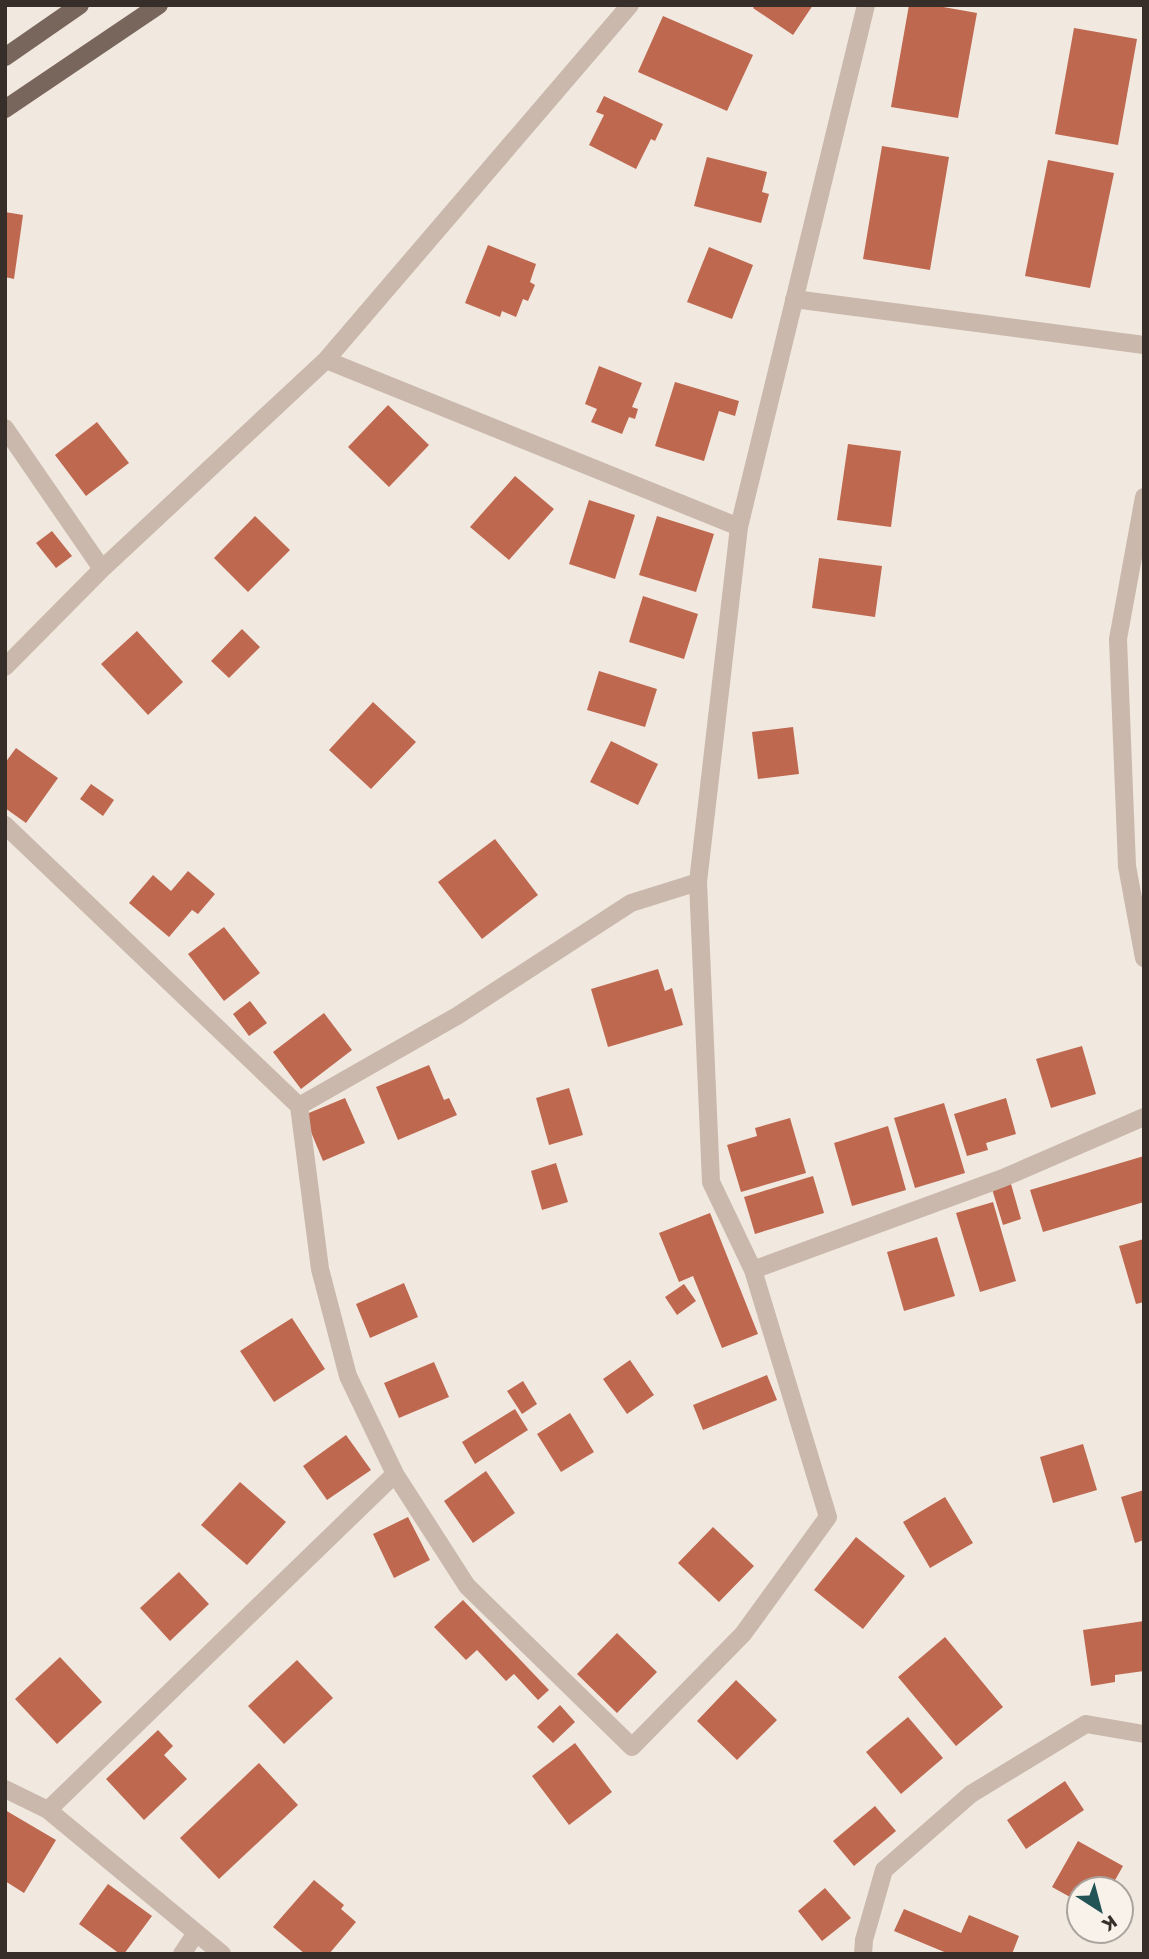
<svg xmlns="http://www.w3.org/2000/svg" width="1149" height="1959" viewBox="0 0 1149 1959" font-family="'Work Sans',sans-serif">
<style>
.building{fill:#be6850}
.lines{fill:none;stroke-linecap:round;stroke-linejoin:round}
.minor{stroke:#c9b8ab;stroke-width:18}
.major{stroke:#78655c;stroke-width:18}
</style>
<rect width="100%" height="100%" fill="#f1e8df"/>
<path class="building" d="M755,5H813L793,35L753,8Z
M909,5H932L977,13L958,118L891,107Z
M663,16L753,55L727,111L638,72Z
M1074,28L1137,39L1118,145L1055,134Z
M604,96L663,124L655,141L651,139L636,169L589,145L604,115L596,112Z
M882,146L949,157L930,270L863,259Z
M707,157L767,172L762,192L769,194L761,223L694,206Z
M1048,160L1114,173L1090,288L1025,276Z
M5,212L23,215L14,279L5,277Z
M488,245L536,264L530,282L535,285L528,301L523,299L516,317L502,311L500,317L465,303Z
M709,247L753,265L732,319L687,302Z
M599,366L642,383L632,407L638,409L635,419L629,417L622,434L591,422L597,409L585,404Z
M675,382L739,401L735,416L719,411L704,461L655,446Z
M388,405L429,445L389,487L348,447Z
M97,422L129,463L86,496L55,455Z
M848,444L901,451L891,527L837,520Z
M515,476L554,509L509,560L470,527Z
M589,500L635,515L615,579L569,564Z
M255,516L290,550L248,592L214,558Z
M657,516L714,534L696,592L639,575Z
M52,531L72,556L56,568L36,543Z
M819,558L882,566L875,617L812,608Z
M643,596L698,614L684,659L629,642Z
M242,629L260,647L229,678L211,661Z
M137,631L183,682L148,715L101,664Z
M599,671L657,689L645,727L587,710Z
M373,702L416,742L371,789L329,750Z
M793,727L799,774L758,779L752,732Z
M611,741L658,764L638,805L590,782Z
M16,748L58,778L26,823L5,808V763Z
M91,784L114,800L103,816L80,799Z
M495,839L538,895L482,939L438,882Z
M188,871L215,894L198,914L192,910L169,937L129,903L153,875L171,891Z
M224,927L260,973L224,1001L188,954Z
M658,969L665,991L672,988L683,1025L608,1047L591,989Z
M250,1001L267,1023L249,1036L233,1014Z
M324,1013L352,1050L301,1089L273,1052Z
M1082,1046L1096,1094L1051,1108L1036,1059Z
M429,1065L444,1100L449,1098L457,1115L398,1140L376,1087Z
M569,1088L583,1135L549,1145L536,1098Z
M345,1098L365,1143L323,1161L304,1115Z
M1006,1098L1016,1134L986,1143L988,1150L967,1156L954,1114Z
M944,1103L965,1173L915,1188L894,1118Z
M790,1118L806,1173L741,1192L727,1145L757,1136L755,1128Z
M888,1126L906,1190L852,1206L834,1143Z
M1144,1156V1202L1043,1232L1030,1190Z
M556,1163L568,1202L542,1210L531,1171Z
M813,1176L824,1213L755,1234L744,1197Z
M1011,1184L1021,1219L1003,1225L992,1189Z
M993,1202L1016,1281L980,1292L956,1213Z
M710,1213L758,1334L722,1348L693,1276L679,1282L659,1233Z
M937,1237L955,1296L904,1311L887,1252Z
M1144,1239V1302L1136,1304L1119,1246Z
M404,1283L418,1317L370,1338L356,1304Z
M684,1284L696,1301L677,1315L665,1297Z
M292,1318L325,1369L274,1402L240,1351Z
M630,1360L654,1395L627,1414L603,1379Z
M434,1362L449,1397L399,1418L384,1383Z
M767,1375L777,1400L703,1430L693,1405Z
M523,1381L537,1404L522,1414L507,1391Z
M515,1409L528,1430L475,1464L462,1442Z
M570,1413L594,1452L561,1472L537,1434Z
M346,1435L371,1470L327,1500L303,1466Z
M1083,1444L1097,1490L1053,1503L1040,1457Z
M486,1471L515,1513L473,1543L444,1501Z
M240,1482L286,1522L247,1565L201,1525Z
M1144,1490V1540L1135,1543L1121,1497Z
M945,1497L973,1543L930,1568L903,1522Z
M408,1517L430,1560L394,1578L373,1534Z
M713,1527L754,1566L719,1602L678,1563Z
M856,1537L905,1576L863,1629L814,1590Z
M179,1572L209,1604L170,1641L140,1608Z
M463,1600L549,1690L538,1700L514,1674L506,1681L477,1650L466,1660L434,1627Z
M1144,1621V1671L1115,1675V1682L1091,1686L1083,1630Z
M617,1633L657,1672L617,1713L577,1674Z
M945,1637L1003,1707L956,1746L898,1677Z
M60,1657L102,1702L57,1744L15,1699Z
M297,1660L333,1698L284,1744L248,1706Z
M736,1680L777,1720L737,1760L697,1721Z
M560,1705L575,1722L553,1743L537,1727Z
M908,1717L943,1758L901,1794L866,1752Z
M158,1730L173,1746L164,1755L187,1779L144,1820L106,1779Z
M575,1743L612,1792L569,1825L532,1776Z
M259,1763L298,1805L219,1879L180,1838Z
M1065,1781L1084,1810L1026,1849L1007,1820Z
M875,1806L896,1831L854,1866L833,1841Z
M5,1810L56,1840L24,1893L5,1881Z
M1078,1841L1123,1866L1110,1889H1079V1902L1052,1887Z
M314,1880L344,1905L341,1909L356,1922L329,1954H305L273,1927Z
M108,1884L152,1916L124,1954H120L79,1924Z
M825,1888L851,1918L822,1941L798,1911Z
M904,1909L961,1933L969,1915L1019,1936L1012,1954H949L894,1931Z"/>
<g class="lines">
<path class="minor" d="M794,299L1144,345
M326,360L739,527
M5,428L102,569
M1144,497L1118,639L1127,866L1144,958
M5,667L102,569L326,360L630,5
M5,825L299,1106L320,1269L348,1376L395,1474L467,1586L632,1747L743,1634L828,1517L753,1270L711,1182L698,882L739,527L866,5
M299,1106L457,1016L631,903L698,882
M753,1270L1003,1178L1144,1117
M5,1789L48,1810L222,1954
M48,1810L395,1474
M182,1954L196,1933
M863,1954L864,1940L884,1870L971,1794L1086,1724L1144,1734"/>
<path class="major" d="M5,57L80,5
M5,109L159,5"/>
</g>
<rect width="1149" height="1959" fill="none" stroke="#372e2a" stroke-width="14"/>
<g transform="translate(1100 1910) rotate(144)"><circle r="33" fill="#f9f2eb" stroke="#aba49e" stroke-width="2"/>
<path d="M0-5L12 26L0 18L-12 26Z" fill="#225456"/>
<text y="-10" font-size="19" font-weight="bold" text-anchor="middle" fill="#372e2a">K</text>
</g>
</svg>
